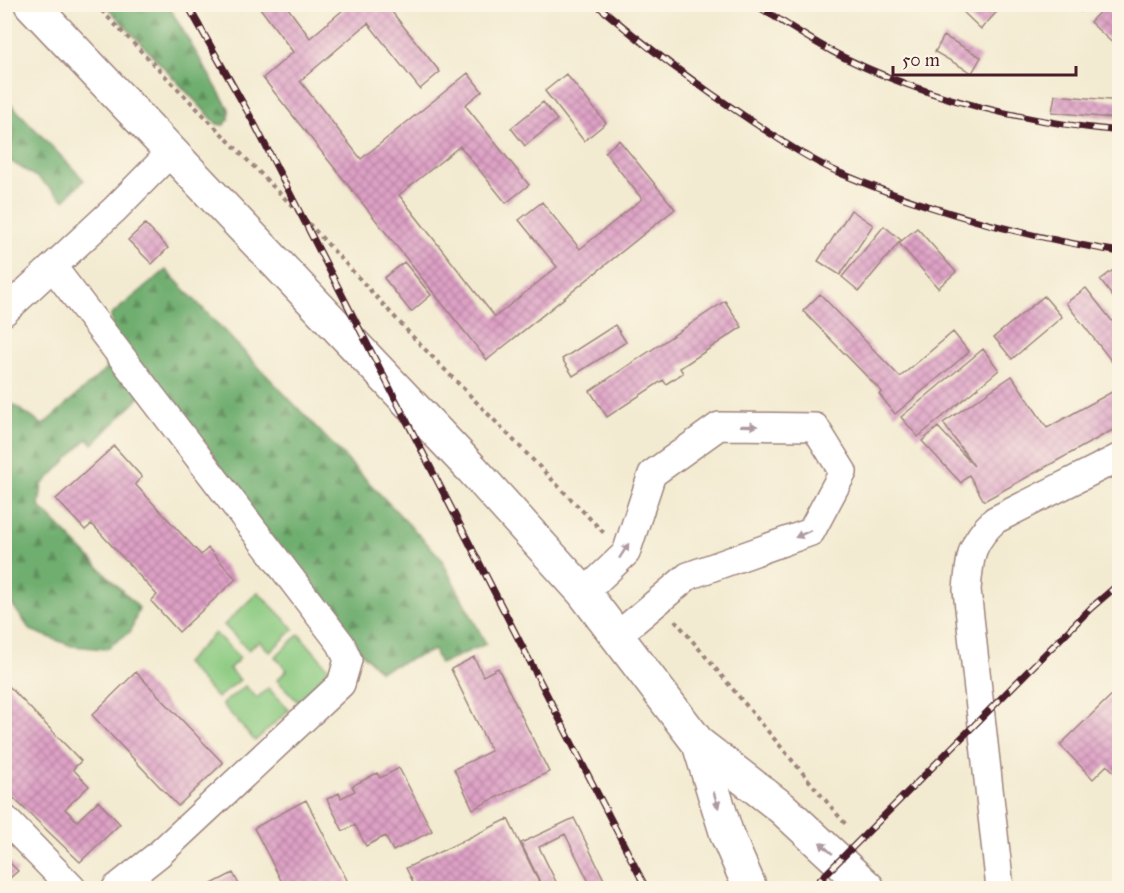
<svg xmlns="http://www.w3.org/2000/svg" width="1124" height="893" viewBox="0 0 1124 893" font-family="'IM FELL Great Primer',serif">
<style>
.grass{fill:#8bca81;stroke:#6a7456;stroke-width:1.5}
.forest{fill:url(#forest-firs);stroke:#5d664d;stroke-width:1.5}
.building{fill:url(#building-cross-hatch)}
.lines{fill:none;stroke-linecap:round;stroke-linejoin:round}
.minor-casing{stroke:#9e857e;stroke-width:30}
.major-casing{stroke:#9e857e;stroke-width:36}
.path{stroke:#9e857e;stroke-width:4;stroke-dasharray:4.5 4.5;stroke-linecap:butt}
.minor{stroke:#fff;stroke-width:27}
.major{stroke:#fff;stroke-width:33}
.rail-casing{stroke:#4a1f2b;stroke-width:7}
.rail{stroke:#fcf5e5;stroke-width:4.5;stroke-dasharray:14;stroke-linecap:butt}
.oneway{fill:#ae9aa0}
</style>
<defs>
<pattern id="forest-firs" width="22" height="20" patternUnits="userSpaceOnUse" patternTransform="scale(1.5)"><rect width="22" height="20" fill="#70ae6f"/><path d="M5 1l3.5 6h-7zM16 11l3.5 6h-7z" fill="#5e8d5b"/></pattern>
<pattern id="building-cross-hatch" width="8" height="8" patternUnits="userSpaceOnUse" patternTransform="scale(1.5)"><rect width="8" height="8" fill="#dea1c6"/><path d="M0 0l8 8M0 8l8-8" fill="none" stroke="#b683a1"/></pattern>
</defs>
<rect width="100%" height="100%" fill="#fcf5e5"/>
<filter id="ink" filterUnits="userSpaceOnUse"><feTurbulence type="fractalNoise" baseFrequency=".0167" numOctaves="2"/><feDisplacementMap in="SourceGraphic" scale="12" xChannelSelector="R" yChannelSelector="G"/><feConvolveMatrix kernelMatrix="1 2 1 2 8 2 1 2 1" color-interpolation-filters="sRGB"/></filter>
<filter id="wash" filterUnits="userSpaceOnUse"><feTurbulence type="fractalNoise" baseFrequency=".008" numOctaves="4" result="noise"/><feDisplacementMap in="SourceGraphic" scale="24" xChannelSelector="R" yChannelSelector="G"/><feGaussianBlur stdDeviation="1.35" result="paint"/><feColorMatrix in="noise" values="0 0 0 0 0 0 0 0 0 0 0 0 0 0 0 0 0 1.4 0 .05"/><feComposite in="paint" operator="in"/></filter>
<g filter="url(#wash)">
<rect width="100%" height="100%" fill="#f3ebd1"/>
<path class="grass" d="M8,117L15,131L5,157V121Z
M258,592L294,629L270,652L259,641L248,650L224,625Z
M215,633L240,658L229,669L240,680L217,698L185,663Z
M299,634L329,669L298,702L277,680L287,670L275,657Z
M245,686L257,698L268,688L289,710L255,741L222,704Z"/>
<path class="forest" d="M105,5H168L229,109V119L224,125L217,124Z
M5,98L84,180L64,200L38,178L5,158L15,131L5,113Z
M166,270L440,557L486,644L440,664L434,650L380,671L358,649L178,418L112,329L111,315Z
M114,355L143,394L93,444L87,439L42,485L39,506L139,608L131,631L106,649L72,646L30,630L5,594L4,404L8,401L43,425L106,369L105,362Z"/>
<g id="blocks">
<path class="building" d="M257,4H285L310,38L350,4H391L388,7L440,72L420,89L368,23L300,81L361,159L468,73L482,91L465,105L529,185L506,203L460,146L399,195L495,317L557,267L519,220L542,202L580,249L642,199L605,152L619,140L675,209L487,360L263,78L293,52Z
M960,4H1004L981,29L958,7Z
M1072,4H1088L1081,12Z
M1107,4H1120V50L1090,22Z
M944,36L981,57L972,73L935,52Z
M566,74L606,123L584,141L545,91Z
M1055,95L1120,101V119L1052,112Z
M543,102L557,120L525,146L511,128Z
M851,210L873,225L840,275L818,261Z
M145,224L168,248L152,264L128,240Z
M884,226L901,240L859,291L842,277Z
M917,228L956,272L938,288L899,243Z
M404,262L431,295L411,312L384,278Z
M1120,265V306L1100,280Z
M1086,288L1120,331V358L1113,363L1066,303Z
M820,294L900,377L953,332L969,352L895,414L879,394L882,392L803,311Z
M1044,296L1062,317L1012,359L994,337Z
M725,301L742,327L680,368L683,373L666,384L663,380L607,417L590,391Z
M615,325L626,342L573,376L562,359Z
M983,349L999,370L918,437L901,417Z
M1012,376L1047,428L1119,388L1120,426L984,501L969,475L961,483L922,441L938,427L974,466L943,423Z
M114,446L142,477L135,484L201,555L208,548L236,579L179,632L151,601L157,595L92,524L85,530L56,499Z
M474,657L483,676L498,668L549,772L473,809L454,769L491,751L451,669Z
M136,672L223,763L178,806L92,715Z
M4,681L81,761L73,769L89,786L65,809L77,821L98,801L120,824L80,862L4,789Z
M1120,687V771L1116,774L1107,765L1093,779L1060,745Z
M399,768L432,831L393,851L385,836L366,846L355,825L343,831L327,799L339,793L341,798L355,791L352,786L377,773L380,778Z
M306,800L351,888H285L254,828Z
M574,818L579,828L608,888H592L565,834L539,847L559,888H543L521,843Z
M508,819L542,888H416L406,868Z
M4,857L18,871L4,883Z
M233,873L241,888H204Z"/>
</g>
</g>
<g filter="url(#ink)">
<use href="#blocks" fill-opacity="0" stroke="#9e857e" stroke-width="1.5"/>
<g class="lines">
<defs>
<path id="minor" d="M53,267L341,644L348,660L341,684L159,854L116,888
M4,312L115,209L171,152
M584,593L626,553L652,474L719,426L815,427L843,472L811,532L688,576L618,635
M4,818L72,888
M1000,888L967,590C970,557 970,543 995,520L1120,457"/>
<path id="major" d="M31,4L472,469L584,593L699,744L782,808L868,888
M699,744L727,835L750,888"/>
</defs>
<use href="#minor" class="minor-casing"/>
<use href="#major" class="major-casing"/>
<path class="path" d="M95,4L301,215L414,338L606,535
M675,620L847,826"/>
<use href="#minor" class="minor"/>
<use href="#major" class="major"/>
<defs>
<path id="rail" d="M187,4L254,123L646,888
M596,4C646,47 698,86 753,122C780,140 810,160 840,173C931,212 1022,236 1120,252
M754,4C784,22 814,43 845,58C931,100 1025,122 1120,131
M812,888L1091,608L1120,583"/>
</defs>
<use href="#rail" class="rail-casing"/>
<use href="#rail" class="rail"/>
</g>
<defs><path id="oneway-solid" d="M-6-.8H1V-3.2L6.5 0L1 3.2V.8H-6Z" transform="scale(1.5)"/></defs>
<g class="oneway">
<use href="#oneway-solid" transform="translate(749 426) rotate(1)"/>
<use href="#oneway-solid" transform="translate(803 534) rotate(155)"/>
<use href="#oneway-solid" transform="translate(624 551) rotate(-57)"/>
<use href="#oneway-solid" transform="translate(716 800) rotate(73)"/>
<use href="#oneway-solid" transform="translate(826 848) rotate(-138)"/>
</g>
</g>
<rect width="1124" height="893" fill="none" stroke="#fcf5e5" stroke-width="24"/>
<path d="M893 66v9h183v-9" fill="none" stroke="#4a1f2b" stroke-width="3"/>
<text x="902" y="66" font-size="18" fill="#4a1f2b" stroke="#fcf5e5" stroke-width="4.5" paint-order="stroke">50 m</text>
</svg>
